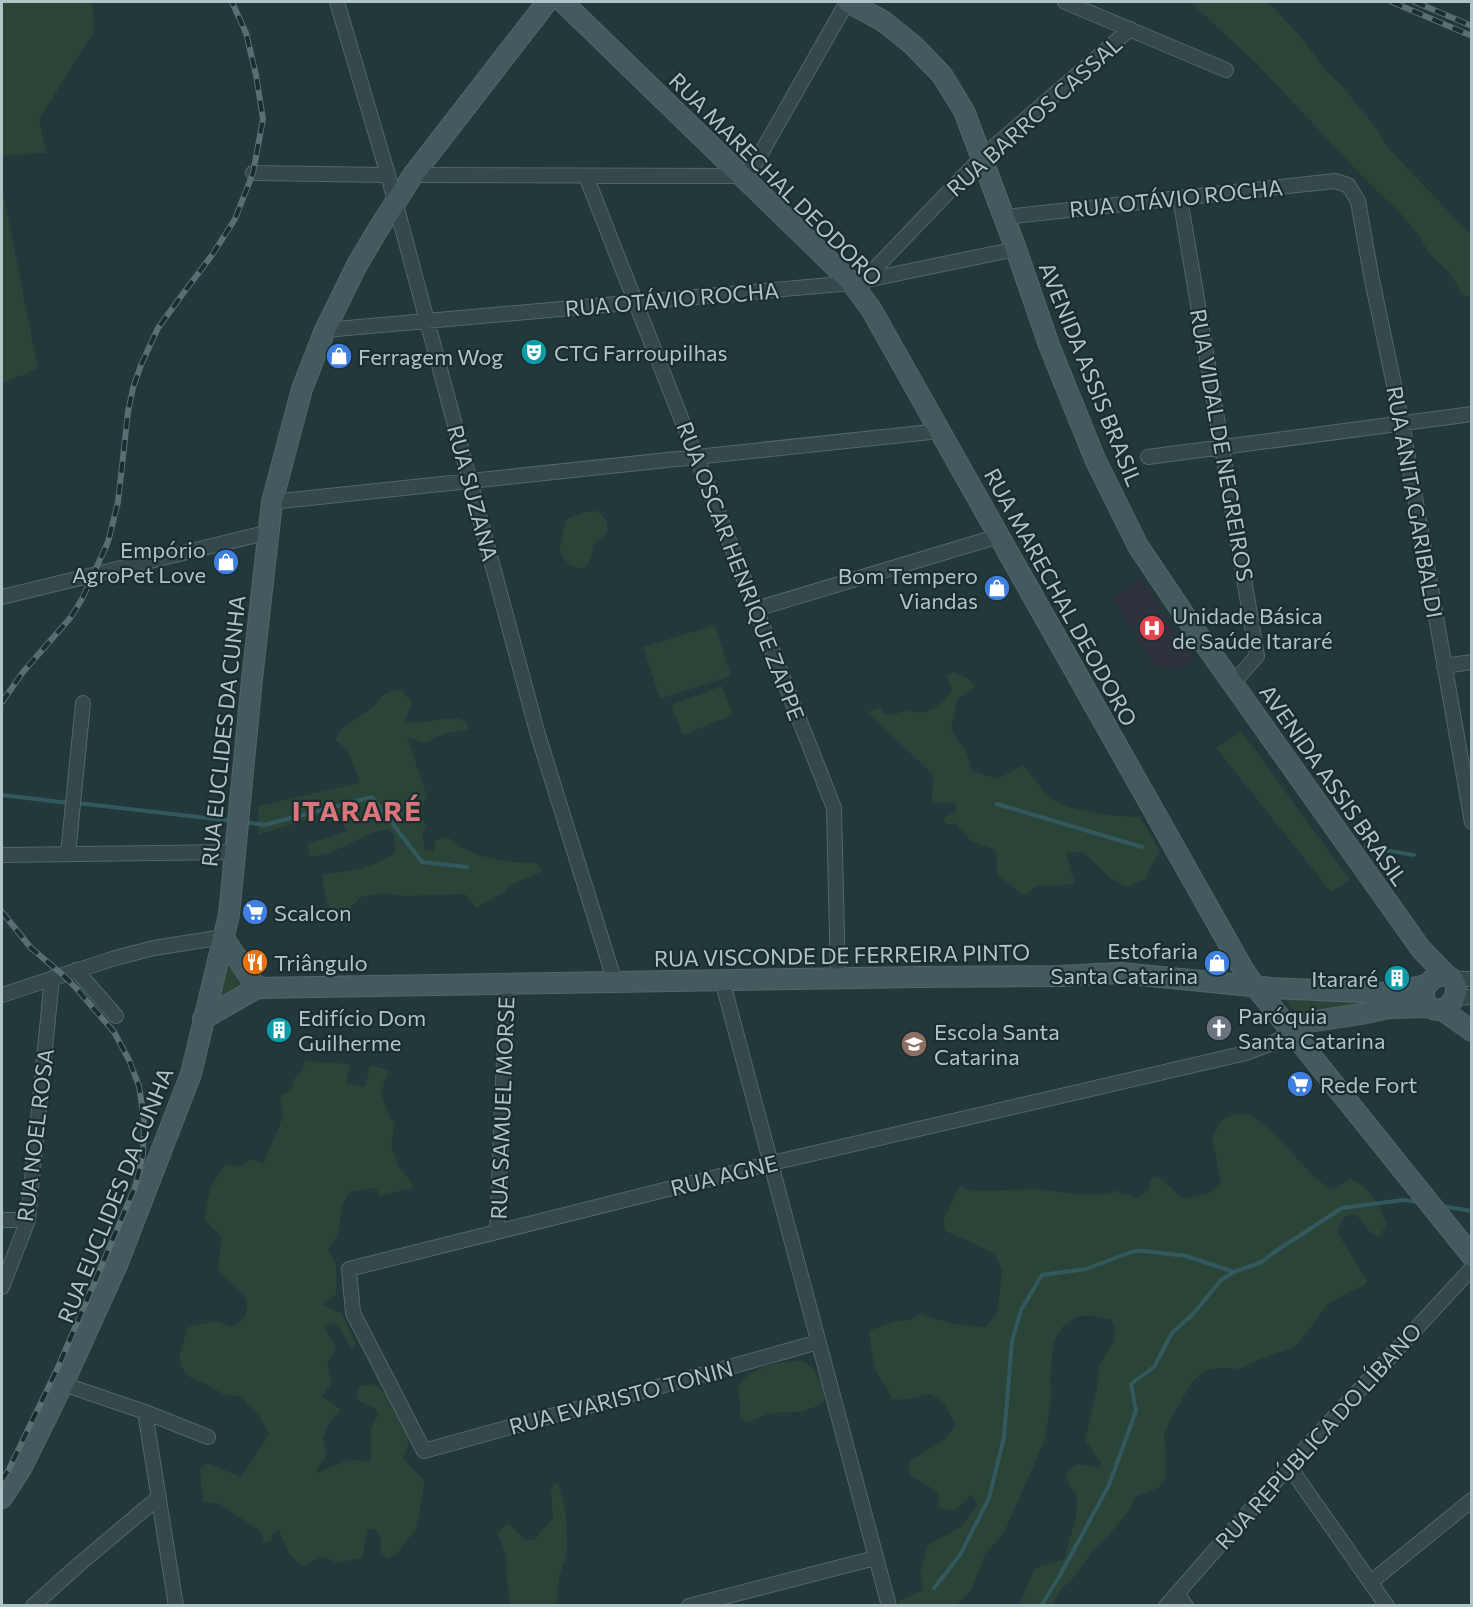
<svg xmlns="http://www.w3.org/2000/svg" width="1473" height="1607" viewBox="0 0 1473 1607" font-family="Commissioner,sans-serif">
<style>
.medical{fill:#2d323c}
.green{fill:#2b4438}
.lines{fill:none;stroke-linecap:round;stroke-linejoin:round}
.stream{stroke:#32595d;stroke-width:4}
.street-casing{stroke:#536668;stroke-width:16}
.secondary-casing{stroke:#536668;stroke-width:22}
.street{stroke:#35484b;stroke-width:14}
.secondary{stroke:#435a5e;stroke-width:20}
.rail-casing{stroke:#576f72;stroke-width:6}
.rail{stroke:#1b2d2f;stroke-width:4;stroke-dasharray:11;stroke-linecap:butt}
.labels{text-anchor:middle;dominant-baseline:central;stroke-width:4.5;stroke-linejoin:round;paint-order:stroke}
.street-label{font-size:22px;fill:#b0c3c7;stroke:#1b2d2f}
.poi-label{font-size:22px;fill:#b0c3c7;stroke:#1b2d2f;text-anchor:start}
.district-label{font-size:28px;font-weight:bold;letter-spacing:1.5px;fill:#db7579;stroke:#1b2d2f}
</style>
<rect width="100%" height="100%" fill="#22383a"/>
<path class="medical" d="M1141,578L1193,659L1176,670L1154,665L1112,598Z"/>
<path class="green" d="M2,2H92L94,32L39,119L46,153L2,156Z
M1190,2H1268L1301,37L1328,73L1342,86L1377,129L1389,149L1471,235V296H1466L1460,291L1450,273L1429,253L1418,234L1400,213L1361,175L1255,62Z
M2,186L38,369L2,383Z
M598,511L606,520L608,532L593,545C592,555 591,561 584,568C571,568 565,562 559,551L566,519L585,512Z
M715,625L731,676L660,699L643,647Z
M954,672L968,679L976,686L957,700L951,730L966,751L972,771L997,779L1023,765C1032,775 1040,789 1050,797C1070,813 1115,816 1140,817L1160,851L1148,872L1145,880L1125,887L1110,878L1083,852L1066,853L1075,884L1037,886L1024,896L997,874L996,850L972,842L955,823L947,825L943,818L957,811L955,803H931L934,776L867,712L881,707L883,714C893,717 898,712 907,711C912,711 917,713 922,712C936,711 944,701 952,690L946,675Z
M722,686L733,715L683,735L671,705Z
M396,689L402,691L412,702L405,721C421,730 464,705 469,729L444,734L425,743L407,737L427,796L420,814L426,824L422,834L425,850L434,851L436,840L447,837C455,842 463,849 471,852C491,860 515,863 537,863L541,868V872L510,885L504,892L476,908L465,894L403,896L386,893L361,897L345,914L333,915L326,902L322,875C347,871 374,869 395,852L394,834L389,829C361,833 339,854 311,857L307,844L347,831L333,808L303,821L258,835V806L360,783L347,749L335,740L342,728L373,707L382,696Z
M1241,731L1350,880L1331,892L1216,748Z
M222,962L251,985L214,1003Z
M1284,997L1374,1002L1297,1014Z
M305,1061L350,1064L346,1084L365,1087L370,1065L389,1070L381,1092L390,1119L395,1122L391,1145L398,1166L413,1184L412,1188L380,1196L376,1188L349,1192L342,1207L337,1237L328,1249L336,1264V1295L323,1305L342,1314L356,1344L352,1351L340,1328L333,1323L325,1327L336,1349L327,1363L332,1383L322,1396L341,1410L329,1422L323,1439L327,1454L314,1474L348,1460L371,1461V1428L378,1415L374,1407L358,1401L356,1393L361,1386L374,1384L386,1394L401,1411L409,1441L403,1459L425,1481L416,1529L396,1555L388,1558L381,1553V1537L376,1530L368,1529L362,1558L336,1563L324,1556L302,1566L289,1554L279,1530L273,1533L271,1541L263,1543L262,1534L256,1528L219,1504L203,1501L200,1469L207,1463L241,1477L269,1434L259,1416L241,1397L223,1394L208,1385L191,1378L183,1370L179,1357L188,1327L215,1321L232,1327L245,1317L247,1304L244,1295L218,1271L222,1239L217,1232L205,1220C207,1199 210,1180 226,1165L241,1166L251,1159L263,1164L283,1117L280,1096L293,1088L294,1079L303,1070Z
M1236,1114L1251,1115L1271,1130L1316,1179L1333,1190L1350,1179C1371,1187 1377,1204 1387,1223L1379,1237L1370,1233L1356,1214L1344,1217L1337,1232L1367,1281L1365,1285L1343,1295L1327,1305L1298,1344L1287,1350L1258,1360L1239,1369L1221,1368L1205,1371L1193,1381L1171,1418L1164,1436L1166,1464L1165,1480L1158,1488L1136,1496L1128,1512L1109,1535L1094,1549L1071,1581L1061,1589L1052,1605H1019L1035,1568L1064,1560L1076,1517L1077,1495L1071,1488L1065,1475L1073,1467L1078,1464L1100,1469L1101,1463L1085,1440L1097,1388L1099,1365L1114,1341L1115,1329L1111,1319L1091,1316H1078L1063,1326L1054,1340L1050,1376L1051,1400L1044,1442L1004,1533L985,1554L971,1591L956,1605H900L899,1601L924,1590L920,1572L928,1545L961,1527L978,1504L971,1495L955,1511L944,1509L937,1505L939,1495L930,1487L909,1474L910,1461L945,1439L956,1425L944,1403L931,1394L900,1400L892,1398L874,1367L869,1331L896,1321L910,1320L920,1314L953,1324L986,1327L997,1313L1002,1271L995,1254L967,1240L945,1231L943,1222L959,1186L974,1191L1037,1189L1080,1195L1109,1194L1114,1190L1122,1195H1130L1136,1198L1142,1196L1150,1189V1179L1158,1176L1183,1199L1208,1194L1221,1183L1212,1138L1222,1119Z
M802,1361L813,1368L822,1384L825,1395L823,1401L819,1405L802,1412L767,1413L762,1417L745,1422L740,1419V1405L738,1387C752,1365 778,1362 802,1361Z
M558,1482L566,1514L567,1555L560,1573L556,1605H511L507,1580L506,1557L498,1533L503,1527L509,1524L526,1540H534L553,1518L551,1488Z"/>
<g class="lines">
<path class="stream" d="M2,795L69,803
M77,803L233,821
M997,804L1142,847
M244,822L264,825L372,797L422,862L467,867
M1366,847L1414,855
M1441,1206L1472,1211
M934,1588L960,1555L989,1498L1004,1437L1012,1341L1021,1310L1042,1275L1086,1269L1134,1251H1145L1186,1256L1234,1272
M1041,1606L1059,1577L1109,1485L1136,1411L1131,1384L1154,1367L1172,1333L1192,1315L1221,1280L1234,1272L1262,1262L1273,1253L1342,1208L1403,1200L1418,1202"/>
<defs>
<path id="street" d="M337,2L388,175L538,735L615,982
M1065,2L1226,70
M253,173L388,175
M413,175L744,176L756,162L847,2
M586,176L834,808L838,978
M1180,198L1257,656L1232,684
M1004,217L1335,181L1348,185L1358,201L1371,275L1402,423L1472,822
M864,280L982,157L1130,29
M325,330L852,283L1016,249
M1148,457L1472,414
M272,502L940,431
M2,597L269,532
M756,609L999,536
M1444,666L1472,662
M68,854L83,703
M2,855L234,852
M76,970L116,1016
M1453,979H1472
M722,980L889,1606
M2,995L115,958L154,948L223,937
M1456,998L1472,997
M2,1220H28
M497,1231L507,984
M2,1287L28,1220L52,978
M818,1342C687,1380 555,1414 424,1451L353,1313L349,1269L772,1163L1246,1053L1275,1042L1292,1032
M63,1384L145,1412L176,1606
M145,1412L208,1437
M1289,1466L1387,1606
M1371,1582L1472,1500
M1177,1593L1186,1606
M33,1606L76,1567L159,1497
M689,1606L875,1558
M1166,1606L1289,1466L1472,1268"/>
<path id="secondary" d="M563,2L852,283L871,309L1243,969L1255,986L1472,1256
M848,2L883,21L913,45L942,75L964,111L1016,249L1049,345L1095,459L1138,546L1187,619L1421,949L1447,976
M223,937L257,988
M1441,975C1473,978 1447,1025 1428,1005C1417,993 1429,979 1441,975Z
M1441,1009L1472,1031
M203,1019L257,988L919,977L1060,976L1121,973L1271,988L1386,993L1427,985
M1292,1032L1309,1022L1361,1014L1388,1008L1429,1007
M2,1498L22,1467L63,1384L117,1265L191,1074L229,915L252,679L272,502L302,389L325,330L357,265L377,231L413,175L547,2"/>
</defs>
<use href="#street" class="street-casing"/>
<use href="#secondary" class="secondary-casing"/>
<use href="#street" class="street"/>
<use href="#secondary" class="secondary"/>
<defs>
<path id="rail" d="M1392,2L1472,36
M1415,2L1472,26
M2,702L23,672L71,617L82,599L108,542L118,502L128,412L133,388L141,365L158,328L182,295L212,255L235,219L253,173L263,119L256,75L246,33L232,2
M2,912L31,948L63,975L76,988L114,1032L129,1060L139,1086L144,1119L143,1155L135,1187L59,1365L9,1469L2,1480"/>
</defs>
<use href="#rail" class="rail-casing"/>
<use href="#rail" class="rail"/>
</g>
<defs>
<symbol id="theatre-disc" viewBox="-11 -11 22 22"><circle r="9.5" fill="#0f9aa8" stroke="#1b2d2f"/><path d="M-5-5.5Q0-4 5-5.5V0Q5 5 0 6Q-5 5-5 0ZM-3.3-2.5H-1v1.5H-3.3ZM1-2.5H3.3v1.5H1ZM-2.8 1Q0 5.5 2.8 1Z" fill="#fff"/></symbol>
<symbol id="shop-disc" viewBox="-11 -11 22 22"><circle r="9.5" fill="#3f7fe0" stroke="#1b2d2f"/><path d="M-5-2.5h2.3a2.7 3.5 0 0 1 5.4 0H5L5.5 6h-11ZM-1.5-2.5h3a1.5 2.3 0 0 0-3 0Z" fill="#fff"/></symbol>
<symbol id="hospital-disc" viewBox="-11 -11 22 22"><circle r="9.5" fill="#e0444e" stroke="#1b2d2f"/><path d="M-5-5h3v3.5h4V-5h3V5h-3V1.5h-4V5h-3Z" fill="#fff"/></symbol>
<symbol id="supermarket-disc" viewBox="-11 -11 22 22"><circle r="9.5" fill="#3f7fe0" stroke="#1b2d2f"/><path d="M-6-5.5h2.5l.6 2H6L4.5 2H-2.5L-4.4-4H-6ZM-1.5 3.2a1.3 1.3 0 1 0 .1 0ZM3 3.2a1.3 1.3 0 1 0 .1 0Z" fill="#fff"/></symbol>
<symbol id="restaurant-disc" viewBox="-11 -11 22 22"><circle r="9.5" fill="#e8710a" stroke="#1b2d2f"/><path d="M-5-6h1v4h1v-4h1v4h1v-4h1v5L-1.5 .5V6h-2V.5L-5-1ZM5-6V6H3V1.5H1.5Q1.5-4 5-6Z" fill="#fff"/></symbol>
<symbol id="building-disc" viewBox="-11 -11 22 22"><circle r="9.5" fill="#0f9aa8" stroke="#1b2d2f"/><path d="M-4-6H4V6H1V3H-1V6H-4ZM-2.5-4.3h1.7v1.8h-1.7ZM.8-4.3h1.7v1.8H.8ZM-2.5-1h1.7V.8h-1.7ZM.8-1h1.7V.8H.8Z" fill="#fff"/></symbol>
<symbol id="church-disc" viewBox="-11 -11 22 22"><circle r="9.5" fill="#6b7280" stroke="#1b2d2f"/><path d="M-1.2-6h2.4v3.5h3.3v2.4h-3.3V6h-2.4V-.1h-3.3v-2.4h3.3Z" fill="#fff"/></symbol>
<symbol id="school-disc" viewBox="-11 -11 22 22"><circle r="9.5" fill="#8d6e63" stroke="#1b2d2f"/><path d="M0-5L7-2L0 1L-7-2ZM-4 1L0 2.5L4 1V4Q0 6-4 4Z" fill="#fff"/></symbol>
</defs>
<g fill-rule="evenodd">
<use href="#theatre-disc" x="519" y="337" width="30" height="30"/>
<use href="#shop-disc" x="324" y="341" width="30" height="30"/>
<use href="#shop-disc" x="211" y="547" width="30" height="30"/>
<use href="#shop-disc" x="982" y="573" width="30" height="30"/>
<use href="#hospital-disc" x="1137" y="613" width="30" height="30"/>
<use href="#supermarket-disc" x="240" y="897" width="30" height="30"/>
<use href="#restaurant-disc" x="240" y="947" width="30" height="30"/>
<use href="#shop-disc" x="1202" y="948" width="30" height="30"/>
<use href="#building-disc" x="1382" y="963" width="30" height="30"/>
<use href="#church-disc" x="1204" y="1013" width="30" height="30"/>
<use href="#building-disc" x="264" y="1015" width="30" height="30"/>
<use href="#school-disc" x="899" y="1029" width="30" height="30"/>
<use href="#supermarket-disc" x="1285" y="1069" width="30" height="30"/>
</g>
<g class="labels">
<g class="street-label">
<text transform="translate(1034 116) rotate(-42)">RUA BARROS CASSAL</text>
<text transform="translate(776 179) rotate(45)">RUA MARECHAL DEODORO</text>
<text transform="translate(1176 198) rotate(-6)">RUA OTÁVIO ROCHA</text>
<text transform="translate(672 299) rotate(-5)">RUA OTÁVIO ROCHA</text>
<text transform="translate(1091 374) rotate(68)">AVENIDA ASSIS BRASIL</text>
<text transform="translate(1222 445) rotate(80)">RUA VIDAL DE NEGREIROS</text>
<text transform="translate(473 493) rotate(75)">RUA SUZANA</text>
<text transform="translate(1415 502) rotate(80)">RUA ANITA GARIBALDI</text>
<text transform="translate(741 571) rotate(69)">RUA OSCAR HENRIQUE ZAPPE</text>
<text transform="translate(1061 597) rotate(61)">RUA MARECHAL DEODORO</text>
<text transform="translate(223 731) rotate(-84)">RUA EUCLIDES DA CUNHA</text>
<text transform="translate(1334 785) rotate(55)">AVENIDA ASSIS BRASIL</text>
<text transform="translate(842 955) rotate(-1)">RUA VISCONDE DE FERREIRA PINTO</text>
<text transform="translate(502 1108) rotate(-88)">RUA SAMUEL MORSE</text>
<text transform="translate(35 1135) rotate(-83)">RUA NOEL ROSA</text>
<text transform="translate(724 1175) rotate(-14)">RUA AGNE</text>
<text transform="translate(115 1195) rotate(-68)">RUA EUCLIDES DA CUNHA</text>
<text transform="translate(621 1397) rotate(-15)">RUA EVARISTO TONIN</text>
<text transform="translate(1318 1436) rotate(-48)">RUA REPÚBLICA DO LÍBANO</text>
</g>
<g class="poi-label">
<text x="554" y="352">CTG Farroupilhas</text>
<text x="358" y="356">Ferragem Wog</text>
<text x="206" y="549" text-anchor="end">Empório<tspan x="206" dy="25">AgroPet Love</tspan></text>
<text x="978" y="575" text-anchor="end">Bom Tempero<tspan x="978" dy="25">Viandas</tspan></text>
<text x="1172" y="615">Unidade Básica<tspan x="1172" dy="25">de Saúde Itararé</tspan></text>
<text x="274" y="912">Scalcon</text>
<text x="1198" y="950" text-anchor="end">Estofaria<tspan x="1198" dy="25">Santa Catarina</tspan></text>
<text x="274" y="962">Triângulo</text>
<text x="1378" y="978" text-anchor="end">Itararé</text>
<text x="1238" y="1015">Paróquia<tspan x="1238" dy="25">Santa Catarina</tspan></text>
<text x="298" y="1017">Edifício Dom<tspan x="298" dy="25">Guilherme</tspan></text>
<text x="934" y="1031">Escola Santa<tspan x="934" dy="25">Catarina</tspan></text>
<text x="1320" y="1084">Rede Fort</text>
</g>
<g class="district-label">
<text x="357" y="810">ITARARÉ</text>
</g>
</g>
<rect width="1473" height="1607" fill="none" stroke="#b0c3c7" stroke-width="6"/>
</svg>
